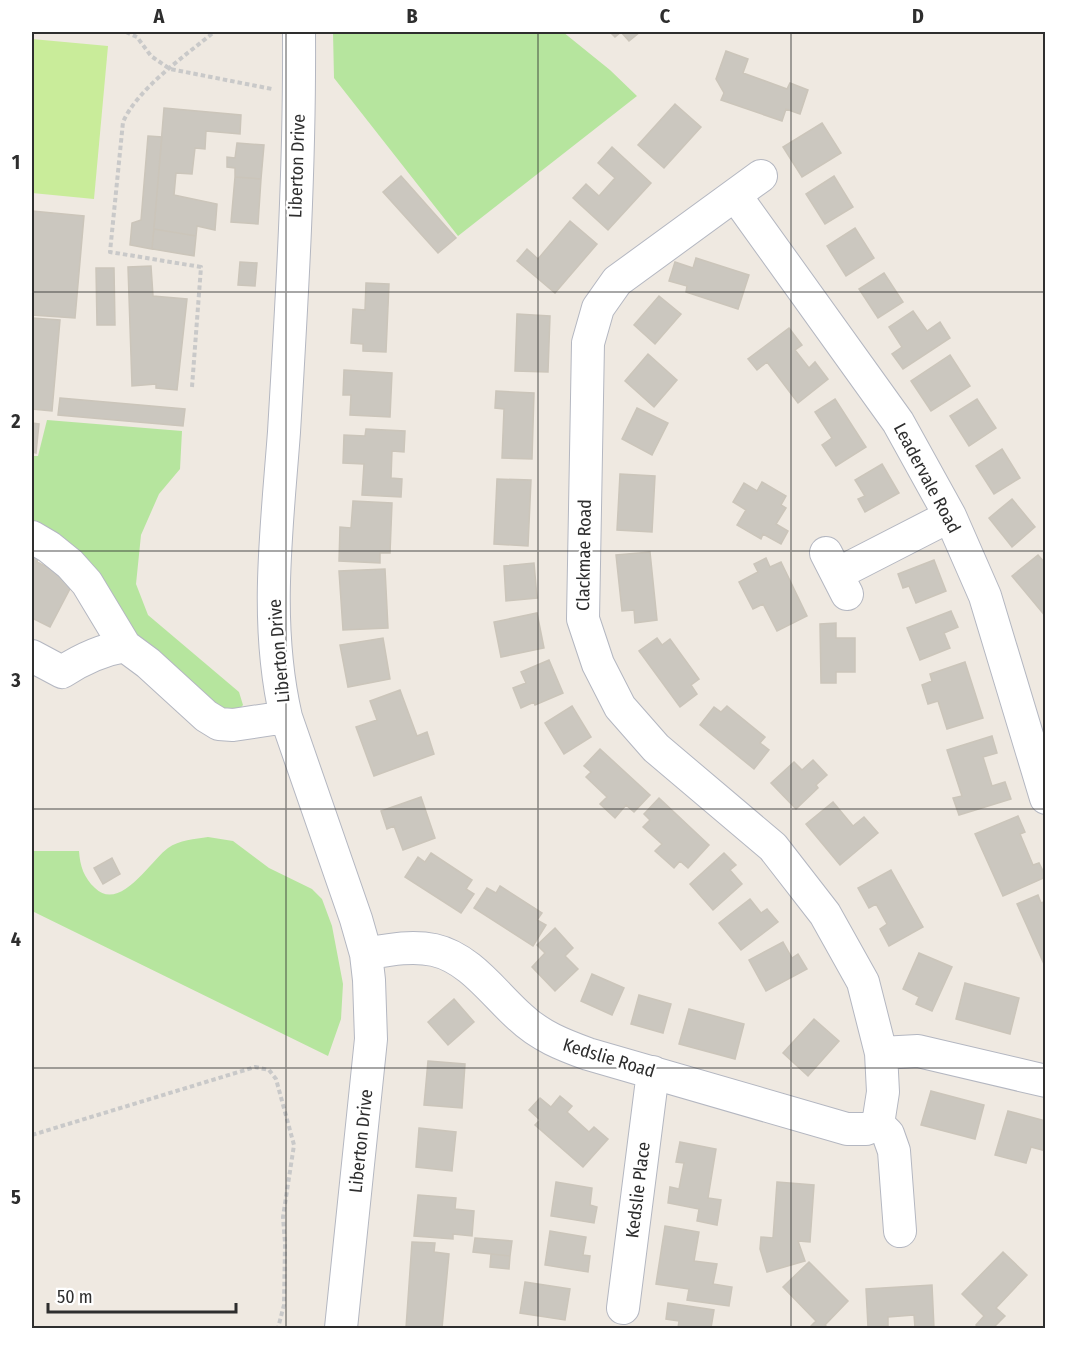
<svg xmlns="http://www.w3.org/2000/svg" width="1077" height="1360" viewBox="0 0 1077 1360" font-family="'Fira Sans Condensed',sans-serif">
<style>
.green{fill:#b6e59e}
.pitch{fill:#c9ec9a}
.building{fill:#cbc7bf;stroke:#cbc5ba;stroke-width:1.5}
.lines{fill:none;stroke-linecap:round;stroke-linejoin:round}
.minor-casing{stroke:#b4b7c1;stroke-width:34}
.path{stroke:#c9c9c9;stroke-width:4;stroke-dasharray:4.5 3;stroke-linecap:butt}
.minor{stroke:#fff;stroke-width:32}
.grid{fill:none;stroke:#2e2e2e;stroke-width:1.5;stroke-opacity:0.55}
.labels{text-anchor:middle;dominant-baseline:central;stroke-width:4.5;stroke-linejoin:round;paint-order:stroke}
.street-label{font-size:18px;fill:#2e2e2e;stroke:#fff}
.neatline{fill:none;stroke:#2e2e2e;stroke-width:2}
.grid-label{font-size:20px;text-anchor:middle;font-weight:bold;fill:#2e2e2e}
</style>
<rect width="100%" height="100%" fill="#efe9e1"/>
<path class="green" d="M333,32H563L610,70L637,96L458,236L334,78Z
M47,420L182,431L180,469L159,494L141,535L136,584L148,615L239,692L243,705L236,713L214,708L130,638L32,524V456H38Z
M208,837L233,841L269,868L312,889L322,899L332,926L343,984L341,1019L328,1056L32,911V851H79C80,866 84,878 95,888C120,913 151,860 168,848C179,840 195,839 208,837Z"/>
<path class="pitch" d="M32,39L108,46L94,199L32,193Z"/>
<path class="building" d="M610,32H640L629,41L621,32L615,37Z
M726,51L748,59L743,73L787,89L790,83L808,90L800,114L786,109L782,121L721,100L724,93L716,79Z
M675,104L701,127L664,168L638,145Z
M164,108L241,115L240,134L206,131L205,149L195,148L192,174L176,173L174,195L217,204L215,230L197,226L196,236L154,229Z
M822,123L841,153L802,177L783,147Z
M148,136L162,137L152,249L130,245L132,223L141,220Z
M237,143L264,145L261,179L235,177V168L227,167V157L235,158Z
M612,147L651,183L608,230L573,198L586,184L599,196L615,178L598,163Z
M401,176L456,238L438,253L383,192Z
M834,176L853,207L825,224L806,194Z
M235,177L261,179L258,224L231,222Z
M32,211L84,216L75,318L32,315Z
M570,221L597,244L555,293L517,261L527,249L538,259Z
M855,228L874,258L846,276L827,246Z
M154,229L196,236L194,256L152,249Z
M696,258L749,275L738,309L686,292L687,286L669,281L675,262L693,268Z
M240,262L257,263L255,286L238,285Z
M151,266L153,296L187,299L177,390L156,388V384L132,386L128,267Z
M96,268H114L115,325H97Z
M884,273L903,302L878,318L859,289Z
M366,283L389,284L386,352L363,351V344L351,343L353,309L365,310Z
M659,296L681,314L655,344L634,325Z
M913,311L927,331L940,322L950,338L903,369L892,354L902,347L889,327Z
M517,314L550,316L548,372L515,371Z
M32,318L60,320L52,411L32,409Z
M789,328L802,345L795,350L809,368L815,362L828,379L798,403L767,362L757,370L748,359Z
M648,354L677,380L654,407L625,381Z
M950,355L970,386L931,411L911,381Z
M344,370L392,373L390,417L350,415L351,395H343Z
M496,391L534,393L532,459L502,458L504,409L495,408Z
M60,398L185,409L183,426L58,415Z
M835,399L866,447L836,466L822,445L832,438L815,412Z
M977,399L996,428L969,446L950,416Z
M637,408L668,423L652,455L622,439Z
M32,423L39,424L36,453L32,452Z
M366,429L405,431L404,452L392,451L391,478L402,479L401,497L362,495L364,464L343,463L344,435L365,436Z
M1002,449L1020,478L994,494L976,466Z
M882,464L899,493L865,512L858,499L865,496L855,480Z
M620,474L655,476L652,532L617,530Z
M497,479L531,480L528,546L494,544Z
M762,482L786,496L781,505L786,508L776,524L788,531L781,544L763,534L761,539L737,525L746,510L733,502L744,483L757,491Z
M1012,499L1035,527L1012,547L989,518Z
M353,501L392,503L390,553H380V563L339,561L340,527L351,528Z
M650,552L657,620L635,623L634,610L622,611L616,555Z
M1038,555L1046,564V617L1012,576Z
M32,556L38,559L37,562L74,581L50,627L32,618Z
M766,558L770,567L781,562L807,616L777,631L763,604L753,609L739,582L758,572L754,564Z
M934,560L946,591L916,603L909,586L903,588L898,574Z
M534,563L537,598L506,601L504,566Z
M385,569L388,628L343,630L339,571Z
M951,611L958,627L944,633L950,648L920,660L907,628Z
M537,613L544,648L501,657L494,622Z
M836,623V638H855V672H836V683H821L820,624Z
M383,638L390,679L348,687L340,645Z
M657,638L662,645L670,639L699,679L691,685L697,694L680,707L639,651Z
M549,660L563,693L535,705L534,702L521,708L513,688L526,683L521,672Z
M965,662L983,718L947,729L938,701L928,704L922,685L932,681L930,674Z
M400,690L417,736L427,732L434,754L374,776L356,727L377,720L370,701Z
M572,706L591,737L564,754L545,723Z
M727,706L765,737L760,743L769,750L754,769L700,725L714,707L721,712Z
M992,736L997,753L983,757L992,786L1005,782L1011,799L959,815L953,798L962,796L947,750Z
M600,749L650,795L634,812L626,805L615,818L600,804L607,797L586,777L591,772L584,766Z
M813,760L827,775L816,785L818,788L796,809L771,783L794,762L802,770Z
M421,797L435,838L403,850L394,826L387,829L381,811Z
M659,798L709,845L688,868L680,861L674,868L655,851L662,844L643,827L650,820L644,814Z
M833,802L853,826L864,817L878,833L840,865L806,824Z
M1018,816L1025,832L1020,834L1033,865L1039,863L1046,877L1003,896L975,834Z
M431,853L472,880L466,889L474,894L461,913L405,877L418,857L425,862Z
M724,853L736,865L730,870L742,884L713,910L690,884Z
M112,858L120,874L103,884L94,868Z
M891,870L923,927L889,946L880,929L887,924L876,904L869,908L858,888Z
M500,886L542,913L537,920L546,925L533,946L474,908L487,888L496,893Z
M1038,895L1041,903L1046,901V963L1044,964L1017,904Z
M750,899L761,913L767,909L778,922L741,950L719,923Z
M555,928L573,948L565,956L578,969L555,991L532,967L545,953L537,945Z
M783,942L792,958L798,954L807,969L766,991L749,960Z
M919,953L952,967L932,1011L916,1004L919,997L903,989Z
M592,974L624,988L612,1015L581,1001Z
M965,983L1019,998L1010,1034L956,1019Z
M639,995L671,1004L663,1033L631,1024Z
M454,999L474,1022L448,1045L428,1022Z
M689,1009L744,1024L735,1059L679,1044Z
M814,1019L839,1041L808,1076L783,1053Z
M428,1061L465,1064L462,1108L424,1105Z
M931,1091L984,1105L975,1139L921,1125Z
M560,1096L572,1106L567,1112L589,1132L594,1127L608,1139L583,1167L535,1125L540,1120L529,1110L540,1098L551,1107Z
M1008,1111L1046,1121V1151L1031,1147L1026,1163L995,1155Z
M419,1128L456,1132L452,1171L416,1167Z
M680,1142L716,1149L708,1198L721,1200L717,1225L697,1221L699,1209L668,1203L670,1187L679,1189L684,1163L676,1162Z
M556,1182L592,1188L590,1205L597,1207L594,1223L551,1216Z
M777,1182L814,1185L810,1242L798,1241L805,1261L767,1272L760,1249L761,1237L773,1238Z
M418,1195L456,1198L455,1209L474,1211L472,1236L453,1234V1239L414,1236Z
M665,1226L699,1232L694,1261L717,1264L713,1284L732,1287L729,1306L687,1300L689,1289L656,1284Z
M550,1231L586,1237L583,1255L590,1256L588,1272L545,1265Z
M475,1238L512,1241L510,1256L473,1252Z
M412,1242L435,1243L434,1252L449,1254L442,1328H406Z
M1003,1252L1027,1275L996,1308L1005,1316L993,1328H979L976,1325L984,1316L962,1294Z
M491,1254L510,1256L509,1269L490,1267Z
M809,1262L848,1301L825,1325L828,1328H809L816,1321L783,1287Z
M525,1282L570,1289L565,1320L520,1313Z
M932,1285L934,1328H915L914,1315L888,1317V1326L868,1327L866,1289Z
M668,1303L714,1310L711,1328H678L679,1321L666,1319Z"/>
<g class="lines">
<defs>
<path id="minor" d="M299,32C300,165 292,298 284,432C277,527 264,623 286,717L356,919L366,954L369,980L371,1039L341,1328
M735,195L898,422L950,516L985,596L1046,798
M32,537L49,547L70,564L87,583L125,646L148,663L206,716L219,724L233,725L286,717
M826,553L847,594
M837,574L950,516
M32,656L62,672C82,659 101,650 125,646
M366,954C388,950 411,945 434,950C470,958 494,994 520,1017C540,1036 563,1045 588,1054L847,1129H866L878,1124L883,1092L881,1053L863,982L825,914L773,847L656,748L620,707L598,664L583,619L588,343L598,308L617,281L761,176
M881,1053L918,1051L1046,1081
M878,1124L888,1134L894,1151L900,1231
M623,1308L653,1072"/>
</defs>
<use href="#minor" class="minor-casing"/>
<path class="path" d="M126,32L137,37L151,56L170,69L272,89
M192,387L201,267L110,252L123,122C138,88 185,56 214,32
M32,1135L255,1067L269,1070L276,1079L294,1145L283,1217L285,1243L284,1305L278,1328"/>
<use href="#minor" class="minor"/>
</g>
<path class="grid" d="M286,32V1328M538,32V1328M791,32V1328M32,292H1046M32,551H1046M32,809H1046M32,1068H1046"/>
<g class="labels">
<g class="street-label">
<text transform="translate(297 166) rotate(-88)">Liberton Drive</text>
<text transform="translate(927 478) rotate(62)">Leadervale Road</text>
<text transform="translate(584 555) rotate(-89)">Clackmae Road</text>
<text transform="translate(279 651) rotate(-95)">Liberton Drive</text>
<text transform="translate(609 1058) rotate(17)">Kedslie Road</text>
<text transform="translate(361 1141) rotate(-84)">Liberton Drive</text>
<text transform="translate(638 1190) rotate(-83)">Kedslie Place</text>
</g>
</g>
<rect width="1077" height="1360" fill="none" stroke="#ffffff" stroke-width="66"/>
<path d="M48 1303v9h188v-9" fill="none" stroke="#2e2e2e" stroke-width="3"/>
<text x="57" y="1303" font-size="18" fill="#2e2e2e" stroke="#ffffff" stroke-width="4.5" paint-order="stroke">50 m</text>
<rect x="33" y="33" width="1011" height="1294" class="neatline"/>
<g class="grid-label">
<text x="159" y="23">A</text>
<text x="412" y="23">B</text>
<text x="665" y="23">C</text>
<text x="918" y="23">D</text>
<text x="16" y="169">1</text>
<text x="16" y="428">2</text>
<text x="16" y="687">3</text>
<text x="16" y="946">4</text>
<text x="16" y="1204">5</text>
</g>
</svg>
